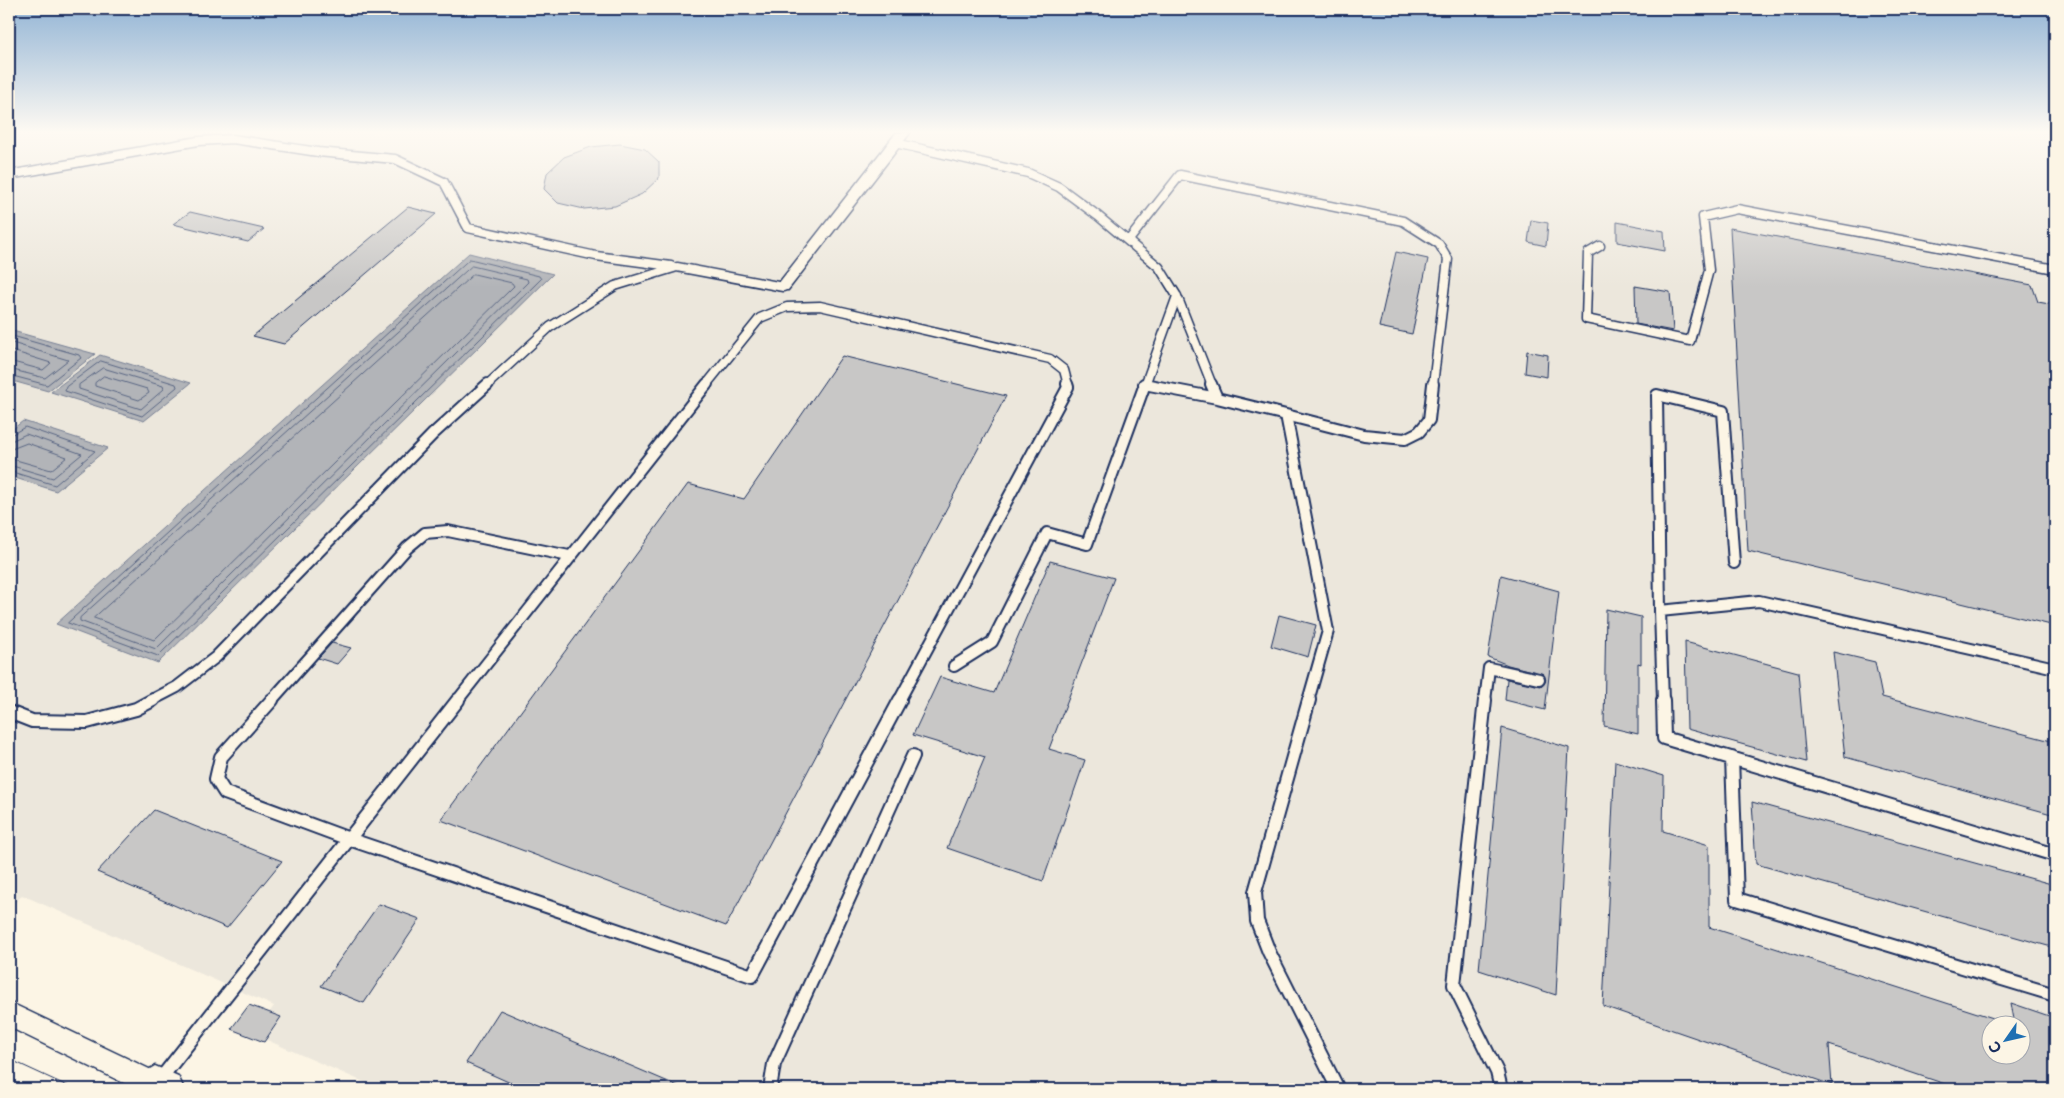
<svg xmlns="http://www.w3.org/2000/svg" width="2064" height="1098" viewBox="0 0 2064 1098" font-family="'Playpen Sans',sans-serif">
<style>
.built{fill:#ece7dc;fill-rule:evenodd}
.water{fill:#b2b4b8;stroke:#767f94}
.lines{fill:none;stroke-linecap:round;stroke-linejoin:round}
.shore{stroke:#576482;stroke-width:1}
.building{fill:#c8c7c6;stroke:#1b2f5e;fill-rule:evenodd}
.service-far2-casing{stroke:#1b2f5e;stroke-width:11}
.service-far1-casing{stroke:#1b2f5e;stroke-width:14}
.service-casing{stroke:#1b2f5e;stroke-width:16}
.minor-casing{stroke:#1b2f5e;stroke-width:3}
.secondary-casing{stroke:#1b2f5e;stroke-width:3}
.service-far2{stroke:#fcf5e5;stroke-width:8}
.service-far1{stroke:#fcf5e5;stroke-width:10}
.service{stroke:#fcf5e5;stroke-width:12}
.minor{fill:#fcf5e5;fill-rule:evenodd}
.secondary{fill:#fcf5e5;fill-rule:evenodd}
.tram{stroke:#1b2f5e;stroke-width:1}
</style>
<rect width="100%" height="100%" fill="#fcf5e5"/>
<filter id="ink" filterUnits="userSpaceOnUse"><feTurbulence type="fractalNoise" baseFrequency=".02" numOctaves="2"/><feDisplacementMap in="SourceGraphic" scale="10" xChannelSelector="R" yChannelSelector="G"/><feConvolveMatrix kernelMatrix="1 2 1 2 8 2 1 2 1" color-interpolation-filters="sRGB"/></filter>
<g filter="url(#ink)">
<path class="built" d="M9,133H2055V1089H380L253,1034L274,1006L22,895L9,910ZM1992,1026H2022V1056H1992Z"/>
<path class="water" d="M469,253L553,274L158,663L56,624Z
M9,330L95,354L48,391L9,380Z
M100,355L191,383L144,421L51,392Z
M23,421L108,448L56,491L9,476V432Z"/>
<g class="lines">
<path class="shore" d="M470,259L539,276L541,279L158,656L68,623Z
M472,266L527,279L528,282L156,649L80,621V618Z
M474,274L512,283L514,286L154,640L94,618Z
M9,335L79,355L81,358L47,385L9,375
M9,342L68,360L45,378L9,369
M9,350L51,363L43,370L9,361
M101,361L176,384L177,387L142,416L65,391L66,387Z
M103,368L163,386L164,389L141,409L79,389V385Z
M104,376L147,389L149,393L139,400L95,386V383Z
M9,436L25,427L95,451L55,485L9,471
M9,442L26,434L82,454L53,478L9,465
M9,450L27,443L67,457L51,470L9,458"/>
</g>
<path class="building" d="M620,144L645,149L659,162V178L642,194L615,206L584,209L558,203L544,189L547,173L564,157L591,147Z
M408,207L436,214L284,344L253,336Z
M190,212L264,229L248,242L173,224Z
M1531,220L1548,223L1546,246L1528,242Z
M1617,222L1664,231L1665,251L1617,242Z
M1730,228L2032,285L2038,302L2055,305V626L1748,551Z
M1396,252L1428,259L1412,334L1379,327Z
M1635,286L1670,292L1673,331L1636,324Z
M1527,351L1548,355L1547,377L1525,373Z
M842,356L1006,396L726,926L441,820L688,484L744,499Z
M1050,561L1114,578L1049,749L1085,760L1043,881L947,848L985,757L913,735L940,677L994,693Z
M1501,575L1559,591L1545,710L1505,700L1507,679L1541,686L1546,680L1543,674L1508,665L1488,657Z
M1606,609L1641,617V664L1638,663V734L1604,726Z
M1279,615L1316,625L1308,657L1271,646Z
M1685,642L1798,672L1806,762L1687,729Z
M332,643L351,648L337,664L318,658Z
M1833,652L1875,662L1882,697L2055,742V815L1845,757Z
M1502,728L1569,748L1556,995L1479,970Z
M1615,761L1664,776L1663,831L1709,845V927L2015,1025L2011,1003L2055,1018V1089H1960L1829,1045L1832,1085L1603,1006ZM1992,1026H2022V1056H1992Z
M1752,802L2055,885V948L1756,864Z
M154,810L282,861L227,928L97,872Z
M379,904L420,919L364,1003L321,986Z
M249,1005L281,1017L264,1042L231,1029Z
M500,1010L685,1089H524L466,1063Z"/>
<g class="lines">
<defs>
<path id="service-far2" d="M895,143L1028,173L1059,187L1098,216L1159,267L1177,296L1212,385
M9,175L198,141L233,139L318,152L395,159L444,182L468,228L596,256L671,266
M1129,240L1180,175L1403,221L1439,244L1448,259L1433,385
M1600,246L1588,253L1586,319L1690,341L1709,270L1703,217L1737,209L2055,269
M1144,384L1149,385
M487,385L550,327L615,286L677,267L783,287
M706,385L760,318L787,307L820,306L1050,359L1064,370L1068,385
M1145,385L1177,296"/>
<path id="service-far1" d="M1144,384L1217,398
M1211,384L1217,398L1286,415L1328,631L1308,701
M1286,415L1364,435L1405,439L1419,432L1429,420L1433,384
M1660,611L1657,395L1723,411L1734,563
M954,666L992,642L1047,533L1087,544L1145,384
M150,701L177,687L216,657L433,434L488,384
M271,701L407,548L425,533L448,531L569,556
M457,701L707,384
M899,701L1068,387L1067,384
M1485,701L1489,668L1539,679
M1663,701L1660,611L1759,601L2055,668"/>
<path id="service" d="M272,700L221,757L216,779L225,793L349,839
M1309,700L1255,892L1257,921L1269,952L1338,1089
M1485,700L1454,985L1497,1072L1501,1089
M1663,700L1664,738L2055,855
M9,712L32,721L87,722L136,709L153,700
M1732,758L1737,899L2055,995
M349,839L752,976L900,700
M349,839L458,700
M158,1082L349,839
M770,1089L774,1064L913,756"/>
<path id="minor" d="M896,133H910L788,290H778L775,287L778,284Z
M9,1002L164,1076L168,1085L166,1089H136L9,1027Z"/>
<path id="secondary" d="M155,1066L178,1076L184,1089H132L138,1076Z"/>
</defs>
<use href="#service-far2" class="service-far2-casing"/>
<use href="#service-far1" class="service-far1-casing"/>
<use href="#service" class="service-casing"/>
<use href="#minor" class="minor-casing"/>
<use href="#secondary" class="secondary-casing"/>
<use href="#service-far2" class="service-far2"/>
<use href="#service-far1" class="service-far1"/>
<use href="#service" class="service"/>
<use href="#minor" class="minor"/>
<use href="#secondary" class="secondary"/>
<path class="tram" d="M9,1059L74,1089
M9,1084L19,1089"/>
</g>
</g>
<linearGradient id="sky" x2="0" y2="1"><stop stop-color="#92b4d5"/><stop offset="0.46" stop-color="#fefaf3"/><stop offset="1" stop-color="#fefaf3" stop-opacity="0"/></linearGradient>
<rect width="2064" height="287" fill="url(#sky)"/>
<rect width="2064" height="1098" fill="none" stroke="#fcf5e5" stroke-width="30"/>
<rect x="15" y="15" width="2034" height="1068" fill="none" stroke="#1b2f5e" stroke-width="2" filter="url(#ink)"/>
<g transform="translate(2006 1040) rotate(236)"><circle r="24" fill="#fcf5e5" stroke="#a2a6af"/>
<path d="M0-4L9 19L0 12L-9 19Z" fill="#1f6fb2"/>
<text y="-8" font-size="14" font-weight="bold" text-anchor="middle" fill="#1b2f5e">С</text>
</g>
</svg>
